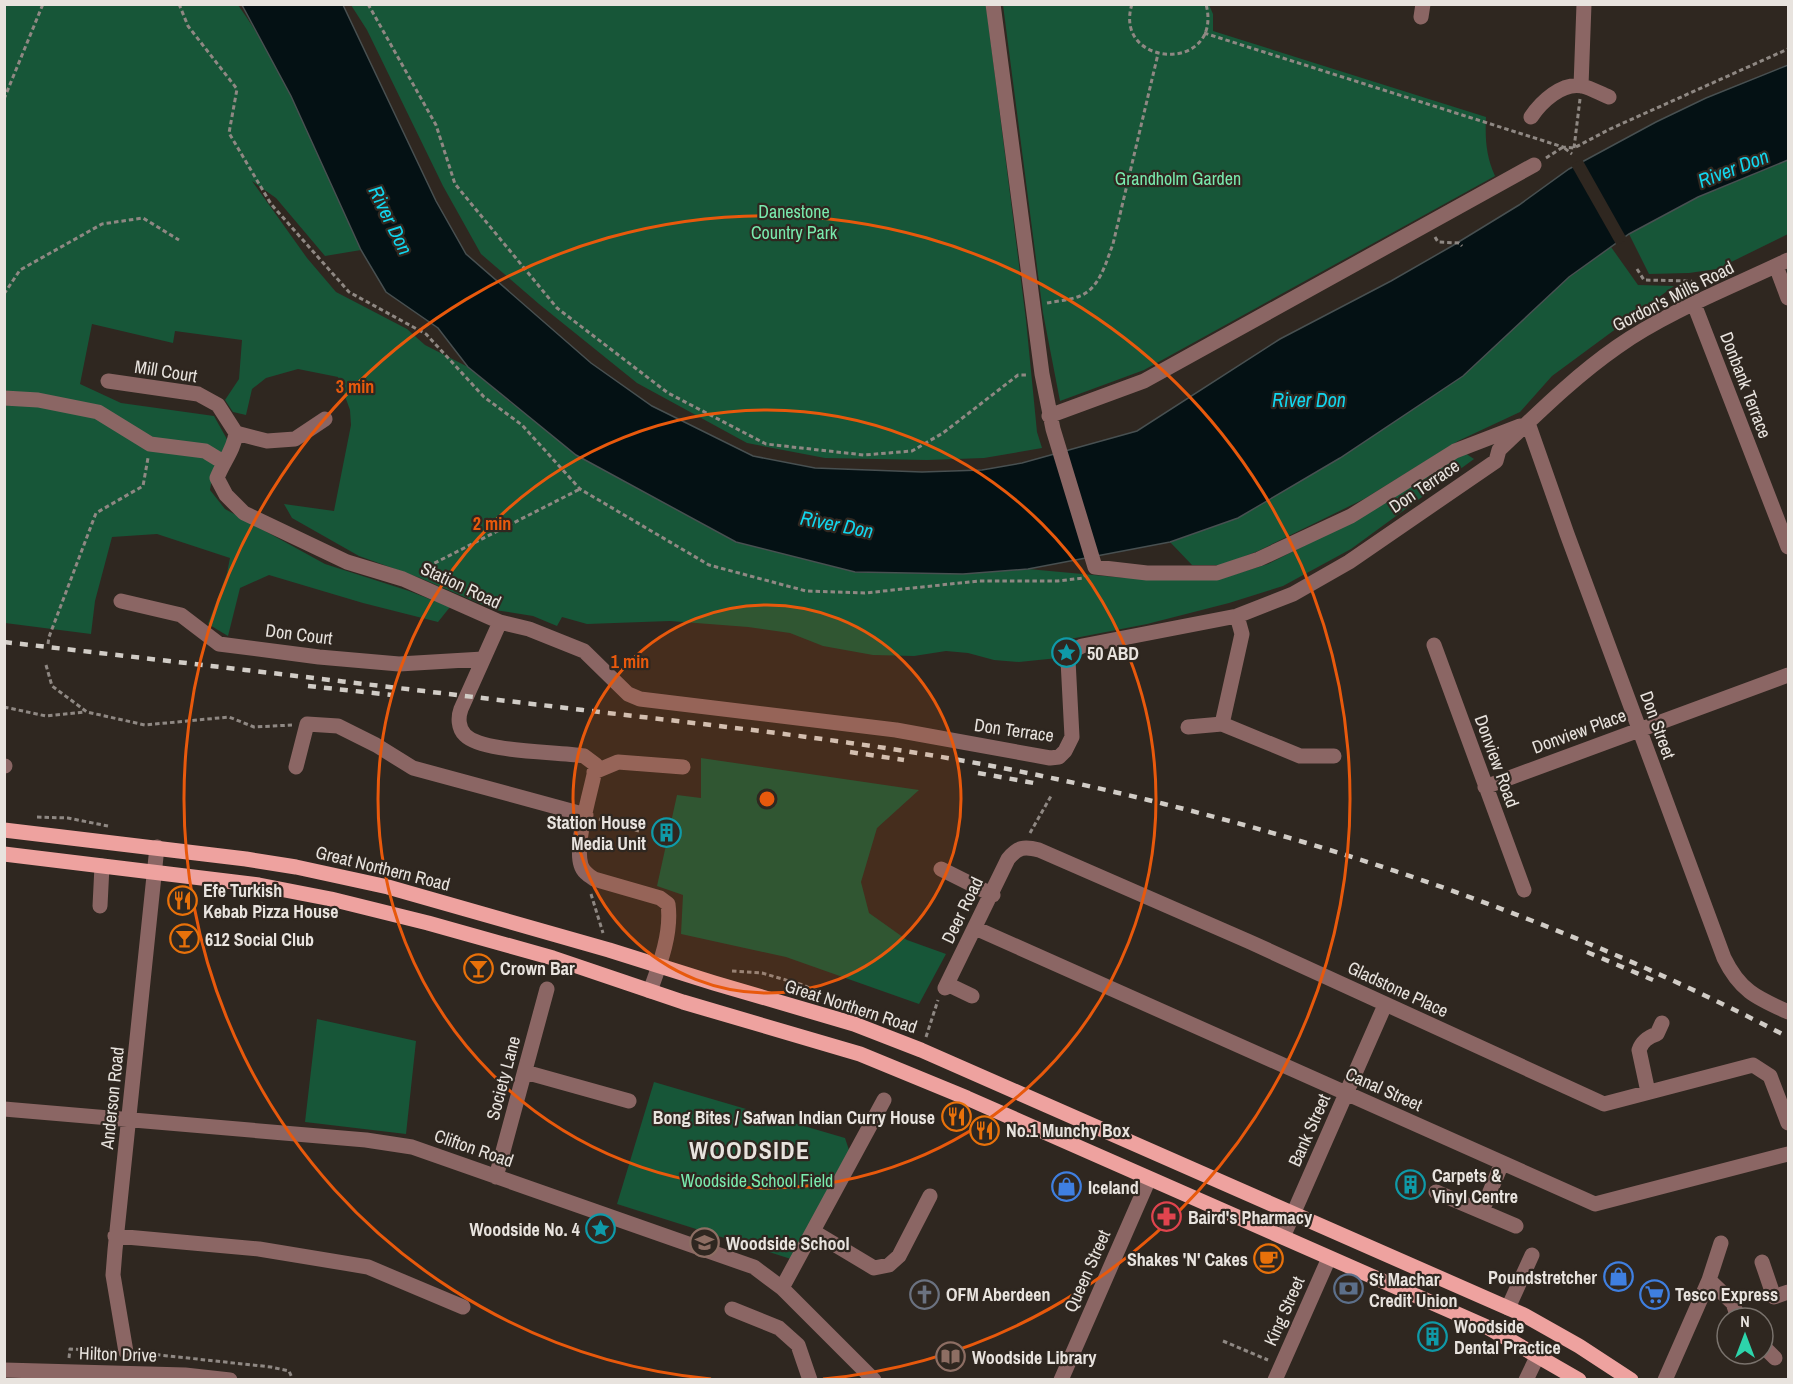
<svg xmlns="http://www.w3.org/2000/svg" width="1793" height="1384" viewBox="0 0 1793 1384" font-family="'Archivo Narrow',sans-serif">
<style>
.green{fill:#175638}
.water{fill:#041114;stroke:#485051;stroke-width:1.5}
.pier{fill:#2f2720}
.lines{fill:none;stroke-linecap:round;stroke-linejoin:round}
.path{stroke:#8f8883;stroke-width:3;stroke-dasharray:4.5 3;stroke-linecap:butt}
.minor{stroke:#8b6664;stroke-width:15}
.major{stroke:#eea29f;stroke-width:15}
.rail{stroke:#d1ccc6;stroke-width:4.5;stroke-dasharray:8 8;stroke-linecap:butt}
.ring{fill:none;stroke:#e8590c;stroke-width:3}
.labels{text-anchor:middle;dominant-baseline:central;stroke-width:4.5;stroke-linejoin:round;paint-order:stroke}
.park-label{font-size:18px;fill:#79ebae;stroke:#2f2720}
.street-label{font-size:18px;fill:#e8e3de;stroke:#2f2720}
.poi-label{font-size:18px;font-weight:bold;fill:#e8e3de;stroke:#2f2720;text-anchor:start}
.water-label{font-size:20px;font-style:italic;fill:#12d6ee;stroke:#2f2720}
.district-label{font-size:24px;font-weight:bold;letter-spacing:1.5px;fill:#e8e3de;stroke:#2f2720}
.centre{fill:#e8590c;stroke:#2f2720;stroke-width:3}
.ring-label{font-size:18px;text-anchor:middle;font-weight:bold;fill:#e8590c;stroke:#2f2720;stroke-width:4.5;stroke-linejoin:round;paint-order:stroke}
</style>
<rect width="100%" height="100%" fill="#2f2720"/>
<path class="green" d="M4,5H238C291,79 324,168 361,250L325,256L276,198L252,181L307,258L336,292L407,329L425,345L468,367L511,403L736,542L855,572L963,574L1028,569L1126,578H1223L1268,564L1355,520L1465,453L1474,459L1351,549L1283,586L1229,603L1147,624L1070,639L1058,658L1019,662L994,660L968,653L946,651L914,656L873,655L823,646L790,633L748,627L670,621L587,624L562,617L557,626L533,616L495,610L420,578L359,556L292,518L284,504L334,511L351,425L350,410L338,377L298,369L266,378L252,389L246,415L233,412L225,400L239,379L242,340L175,331L173,343L92,324L80,384L121,403L214,416L228,441L213,471L210,490L225,509L325,564L409,591L450,607L438,622L363,603L269,575L240,588L228,636L208,624L227,573L230,558L157,534L112,537L95,601L91,634L5,623Z
M351,5H986L1026,320L1037,432L1042,448L984,458L927,460L825,458L747,443L637,383L539,304L481,254L443,186L367,30Z
M1003,5H1209L1213,14V31L1486,117C1485,139 1486,156 1495,176L1144,370L1060,401L1043,313Z
M1788,160V234L1717,269L1689,273L1649,274L1629,234L1698,197Z
M1611,247L1638,285L1674,286L1552,376L1520,412L1458,441L1364,499L1258,551L1222,565H1192L1170,542L1238,518Z
M701,758L919,790L877,828L861,882L869,913L907,940L946,954L919,1004L786,957L681,934L683,895L657,886L677,795L701,798Z
M317,1019L416,1041L406,1134L305,1122Z
M654,1082L845,1138L849,1150L791,1259L617,1204Z"/>
<path class="water" d="M242,5H343L436,201L466,254L591,363L652,406L753,456L815,468L922,472L982,470L1022,463L1137,431L1280,339L1391,281L1452,246L1519,205L1569,169L1656,122L1706,98L1788,65V160L1698,197L1629,234L1569,277L1463,376L1340,458L1238,518L1170,542L1028,569L963,574L855,572L736,542L576,455L468,367L438,328L386,292L361,250L291,96Z"/>
<path class="pier" d="M1582,159L1627,239L1617,246L1571,165Z"/>
<g class="lines">
<path class="path" d="M179,4L188,26L237,89L229,133L271,204L349,292L426,334L484,397L522,425L580,489L709,565L806,591L865,593L979,581H1058L1083,578L1085,576
M368,4L436,125L455,184L557,308L668,393L766,444L864,455L912,451L943,433L1018,375H1028
M1132,4C1112,68 1224,74 1206,4
M1204,33L1563,147L1574,148L1610,129L1788,49
M4,99L43,4
M1574,148L1580,99
M1546,158L1563,147L1572,154
M1435,237L1438,242L1459,243L1462,246
M1637,269L1644,280L1691,281L1695,286
M4,294L20,270L102,224L143,218L179,240
M1047,303C1058,301 1070,300 1080,296C1100,288 1106,262 1113,244L1158,54
M421,570L580,489
M48,644L49,637L96,513L143,486L148,458
M46,665L52,686L87,712L145,725L229,717L254,727L292,725
M4,707L46,716L85,712
M37,817L68,818L108,826
M599,819L639,831
M1030,833L1051,796
M591,894L603,933
M259,917L262,902
M732,971L762,973L803,985L840,1002
M926,1037L938,1000
M1223,1341L1268,1360
M141,1353L271,1367L289,1371L293,1380
M69,1358L70,1349L110,1351"/>
<path class="minor" d="M993,4L1042,374L1053,429L1095,567L1147,573H1217L1259,559L1351,516L1455,451L1520,426
M1421,17L1423,4
M1581,86L1584,4
M1531,117C1541,102 1562,82 1582,86C1591,88 1601,94 1609,97
M1776,266L1788,298
M1694,304L1788,547
M108,381L198,394L218,405L236,433C234,450 223,462 217,478L226,495L244,513L347,562L403,579L500,622L529,629L584,651L628,694L640,699L896,730L1050,758L1059,757L1065,751L1072,737L1068,660L1072,651L1082,646L1237,616L1293,594L1349,562L1496,461L1499,450C1537,414 1574,377 1617,347C1668,311 1732,287 1788,260
M4,398L38,400L98,412L150,444L205,451L223,462
M1049,416L1144,381L1534,165
M1528,423L1567,534L1724,958C1740,991 1757,998 1788,1012
M236,433L267,441L295,439L325,419
M121,601L181,615L219,644L319,657L399,664L483,659
M1237,616L1242,634L1222,724L1300,756H1334
M500,622L461,709C458,717 458,728 465,735C483,753 556,751 584,756L596,765C592,789 574,843 581,865C583,872 588,875 594,879L660,898L668,904C672,933 660,964 650,991
M1434,645L1524,890
M1188,727L1222,724
M4,766H5
M296,767L307,724L338,726L376,745L413,768L586,815
M594,772L618,762L683,767
M1485,787L1788,675
M941,869L993,895
M100,906L102,866
M975,928L1595,1204L1788,1154
M947,984L972,996
M945,988L1008,859C1018,847 1024,846 1039,850L1250,942L1604,1104L1753,1065L1770,1076L1788,1123
M525,1072L629,1101
M1648,1092L1639,1050C1642,1041 1648,1037 1657,1034L1662,1023
M4,1109L366,1140L412,1147L754,1267L782,1288L874,1380
M496,1177L547,989
M1436,1192L1516,1226
M1482,1211L1502,1163
M814,1232L874,1268L889,1265L899,1256L930,1196
M115,1236L259,1249L368,1267L463,1307
M1283,1237L1385,1005
M1762,1262L1774,1297L1788,1292
M1709,1280L1733,1303L1738,1318
M782,1288L884,1100
M1508,1308L1532,1255
M732,1309L779,1328L798,1345L810,1380
M1763,1346L1775,1358
M126,1352L113,1275L115,1250L157,847
M4,1370L185,1375L230,1380
M1061,1380L1149,1179
M1275,1380L1329,1258
M1526,1380L1538,1355
M1665,1380L1709,1280L1721,1243"/>
<path class="major" d="M4,830L246,859L296,867L388,887L609,950L714,983L854,1024L921,1050L1524,1315L1579,1346L1631,1380
M4,854L259,885L331,899L428,923L553,958L683,1002L860,1054L967,1098L1487,1327L1579,1380"/>
<path class="rail" d="M4,642C197,664 390,687 583,710C726,727 871,742 1013,770C1282,824 1545,910 1788,1037
M308,686L392,695
M850,752L904,760
M978,773L1034,783
M1587,952L1653,980"/>
</g>
<circle cx="767" cy="799" r="194" fill="#e8590c" fill-opacity=".12"/>
<g class="ring">
<circle cx="767" cy="799" r="194"/>
<circle cx="767" cy="799" r="389"/>
<path d="M711 1379A583 583 0 1 1 823 1379"/>
</g>
<defs>
<symbol id="sight-ring" viewBox="-11 -11 22 22"><circle r="9.5" fill="#2f2720" stroke="#0f9aa8" stroke-width="1.5"/><path d="M0-6L1.8-2.2L6-1.7L2.9 1.2L3.7 5.4L0 3.3L-3.7 5.4L-2.9 1.2L-6-1.7L-1.8-2.2Z" fill="#0f9aa8"/></symbol>
<symbol id="building-ring" viewBox="-11 -11 22 22"><circle r="9.5" fill="#2f2720" stroke="#0f9aa8" stroke-width="1.5"/><path d="M-4-6H4V6H1V3H-1V6H-4ZM-2.5-4.3h1.7v1.8h-1.7ZM.8-4.3h1.7v1.8H.8ZM-2.5-1h1.7V.8h-1.7ZM.8-1h1.7V.8H.8Z" fill="#0f9aa8"/></symbol>
<symbol id="restaurant-ring" viewBox="-11 -11 22 22"><circle r="9.5" fill="#2f2720" stroke="#e8710a" stroke-width="1.5"/><path d="M-5-6h1v4h1v-4h1v4h1v-4h1v5L-1.5 .5V6h-2V.5L-5-1ZM5-6V6H3V1.5H1.5Q1.5-4 5-6Z" fill="#e8710a"/></symbol>
<symbol id="bar-ring" viewBox="-11 -11 22 22"><circle r="9.5" fill="#2f2720" stroke="#e8710a" stroke-width="1.5"/><path d="M-6-5H6L.8 .8V4.5H3.5V6h-7V4.5H-.8V.8Z" fill="#e8710a"/></symbol>
<symbol id="shop-ring" viewBox="-11 -11 22 22"><circle r="9.5" fill="#2f2720" stroke="#3f7fe0" stroke-width="1.5"/><path d="M-5-2.5h2.3a2.7 3.5 0 0 1 5.4 0H5L5.5 6h-11ZM-1.5-2.5h3a1.5 2.3 0 0 0-3 0Z" fill="#3f7fe0"/></symbol>
<symbol id="pharmacy-ring" viewBox="-11 -11 22 22"><circle r="9.5" fill="#2f2720" stroke="#e0444e" stroke-width="1.5"/><path d="M-2-6h4v4h4v4h-4v4h-4v-4h-4v-4h4Z" fill="#e0444e"/></symbol>
<symbol id="school-ring" viewBox="-11 -11 22 22"><circle r="9.5" fill="#2f2720" stroke="#8d6e63" stroke-width="1.5"/><path d="M0-5L7-2L0 1L-7-2ZM-4 1L0 2.5L4 1V4Q0 6-4 4Z" fill="#8d6e63"/></symbol>
<symbol id="cafe-ring" viewBox="-11 -11 22 22"><circle r="9.5" fill="#2f2720" stroke="#e8710a" stroke-width="1.5"/><path d="M-5.5-4.5H6V0H3Q3 3.5 0 3.5H-2.5Q-5.5 3.5-5.5 0ZM3-3.2v2h1.7v-2ZM-6 4.5H4V6H-6Z" fill="#e8710a"/></symbol>
<symbol id="bank-ring" viewBox="-11 -11 22 22"><circle r="9.5" fill="#2f2720" stroke="#5c6f8a" stroke-width="1.5"/><path d="M-6-4H6V4H-6ZM0-2.3a2.3 2.3 0 1 0 0 4.6a2.3 2.3 0 1 0 0-4.6Z" fill="#5c6f8a"/></symbol>
<symbol id="church-ring" viewBox="-11 -11 22 22"><circle r="9.5" fill="#2f2720" stroke="#6b7280" stroke-width="1.5"/><path d="M-1.2-6h2.4v3.5h3.3v2.4h-3.3V6h-2.4V-.1h-3.3v-2.4h3.3Z" fill="#6b7280"/></symbol>
<symbol id="supermarket-ring" viewBox="-11 -11 22 22"><circle r="9.5" fill="#2f2720" stroke="#3f7fe0" stroke-width="1.5"/><path d="M-6-5.5h2.5l.6 2H6L4.5 2H-2.5L-4.4-4H-6ZM-1.5 3.2a1.3 1.3 0 1 0 .1 0ZM3 3.2a1.3 1.3 0 1 0 .1 0Z" fill="#3f7fe0"/></symbol>
<symbol id="library-ring" viewBox="-11 -11 22 22"><circle r="9.5" fill="#2f2720" stroke="#8d6e63" stroke-width="1.5"/><path d="M-6-4Q-3-5.5-.7-3.5V5Q-3 3-6 4ZM6-4Q3-5.5 .7-3.5V5Q3 3 6 4Z" fill="#8d6e63"/></symbol>
</defs>
<g fill-rule="evenodd">
<use href="#sight-ring" x="1050" y="636" width="33" height="33"/>
<use href="#building-ring" x="650" y="816" width="33" height="33"/>
<use href="#restaurant-ring" x="166" y="884" width="33" height="33"/>
<use href="#bar-ring" x="168" y="922" width="33" height="33"/>
<use href="#bar-ring" x="462" y="952" width="33" height="33"/>
<use href="#restaurant-ring" x="940" y="1100" width="33" height="33"/>
<use href="#restaurant-ring" x="968" y="1114" width="33" height="33"/>
<use href="#building-ring" x="1394" y="1168" width="33" height="33"/>
<use href="#shop-ring" x="1050" y="1170" width="33" height="33"/>
<use href="#pharmacy-ring" x="1150" y="1200" width="33" height="33"/>
<use href="#sight-ring" x="584" y="1212" width="33" height="33"/>
<use href="#school-ring" x="688" y="1226" width="33" height="33"/>
<use href="#cafe-ring" x="1252" y="1242" width="33" height="33"/>
<use href="#shop-ring" x="1602" y="1260" width="33" height="33"/>
<use href="#bank-ring" x="1332" y="1272" width="33" height="33"/>
<use href="#church-ring" x="908" y="1278" width="33" height="33"/>
<use href="#supermarket-ring" x="1638" y="1278" width="33" height="33"/>
<use href="#building-ring" x="1416" y="1320" width="33" height="33"/>
<use href="#library-ring" x="934" y="1340" width="33" height="33"/>
</g>
<g class="labels">
<g class="park-label">
<text x="1178" y="178">Grandholm Garden</text>
<text x="794" y="211">Danestone<tspan x="794" dy="21">Country Park</tspan></text>
<text x="757" y="1180">Woodside School Field</text>
</g>
<g class="street-label">
<text transform="translate(1673 296) rotate(-27)">Gordon's Mills Road</text>
<text transform="translate(166 371) rotate(9)">Mill Court</text>
<text transform="translate(1746 385) rotate(69)">Donbank Terrace</text>
<text transform="translate(1424 486) rotate(-34)">Don Terrace</text>
<text transform="translate(461 585) rotate(25)">Station Road</text>
<text transform="translate(299 634) rotate(7)">Don Court</text>
<text transform="translate(1658 725) rotate(70)">Don Street</text>
<text transform="translate(1014 730) rotate(8)">Don Terrace</text>
<text transform="translate(1579 731) rotate(-20)">Donview Place</text>
<text transform="translate(1497 761) rotate(70)">Donview Road</text>
<text transform="translate(383 868) rotate(14)">Great Northern Road</text>
<text transform="translate(962 910) rotate(-64)">Deer Road</text>
<text transform="translate(1398 989) rotate(25)">Gladstone Place</text>
<text transform="translate(851 1006) rotate(18)">Great Northern Road</text>
<text transform="translate(503 1078) rotate(-75)">Society Lane</text>
<text transform="translate(1384 1089) rotate(24)">Canal Street</text>
<text transform="translate(112 1098) rotate(-84)">Anderson Road</text>
<text transform="translate(1309 1130) rotate(-66)">Bank Street</text>
<text transform="translate(474 1148) rotate(19)">Clifton Road</text>
<text transform="translate(1087 1271) rotate(-66)">Queen Street</text>
<text transform="translate(1284 1311) rotate(-66)">King Street</text>
<text transform="translate(118 1354) rotate(2)">Hilton Drive</text>
</g>
<g class="poi-label">
<text x="1087" y="653">50 ABD</text>
<text x="646" y="822" text-anchor="end">Station House<tspan x="646" dy="21">Media Unit</tspan></text>
<text x="203" y="890">Efe Turkish<tspan x="203" dy="21">Kebab Pizza House</tspan></text>
<text x="205" y="939">612 Social Club</text>
<text x="500" y="968">Crown Bar</text>
<text x="935" y="1117" text-anchor="end">Bong Bites / Safwan Indian Curry House</text>
<text x="1006" y="1130">No.1 Munchy Box</text>
<text x="1432" y="1175">Carpets &amp;<tspan x="1432" dy="21">Vinyl Centre</tspan></text>
<text x="1088" y="1187">Iceland</text>
<text x="1188" y="1217">Baird's Pharmacy</text>
<text x="580" y="1229" text-anchor="end">Woodside No. 4</text>
<text x="726" y="1243">Woodside School</text>
<text x="1248" y="1259" text-anchor="end">Shakes 'N' Cakes</text>
<text x="1597" y="1277" text-anchor="end">Poundstretcher</text>
<text x="1369" y="1279">St Machar<tspan x="1369" dy="21">Credit Union</tspan></text>
<text x="946" y="1294">OFM Aberdeen</text>
<text x="1675" y="1294">Tesco Express</text>
<text x="1454" y="1326">Woodside<tspan x="1454" dy="21">Dental Practice</tspan></text>
<text x="972" y="1357">Woodside Library</text>
</g>
<g class="water-label">
<text transform="translate(1733 168) rotate(-21)">River Don</text>
<text transform="translate(391 220) rotate(64)">River Don</text>
<text x="1309" y="399">River Don</text>
<text transform="translate(837 524) rotate(11)">River Don</text>
</g>
<g class="district-label">
<text x="750" y="1150">WOODSIDE</text>
</g>
</g>
<circle cx="767" cy="799" r="9" class="centre"/>
<g class="ring-label">
<text x="355" y="393">3 min</text>
<text x="492" y="530">2 min</text>
<text x="630" y="668">1 min</text>
</g>
<rect width="1793" height="1384" fill="none" stroke="#e8e3de" stroke-width="12"/>
<g transform="translate(1745 1336)"><circle r="28" fill="#2f2720" stroke="#79726c" stroke-width="1.5"/>
<path d="M0-4.5L10 22L0 15L-10 22Z" fill="#2dd4ab"/>
<text y="-9" font-size="16" font-weight="bold" text-anchor="middle" fill="#e8e3de">N</text>
</g>
</svg>
